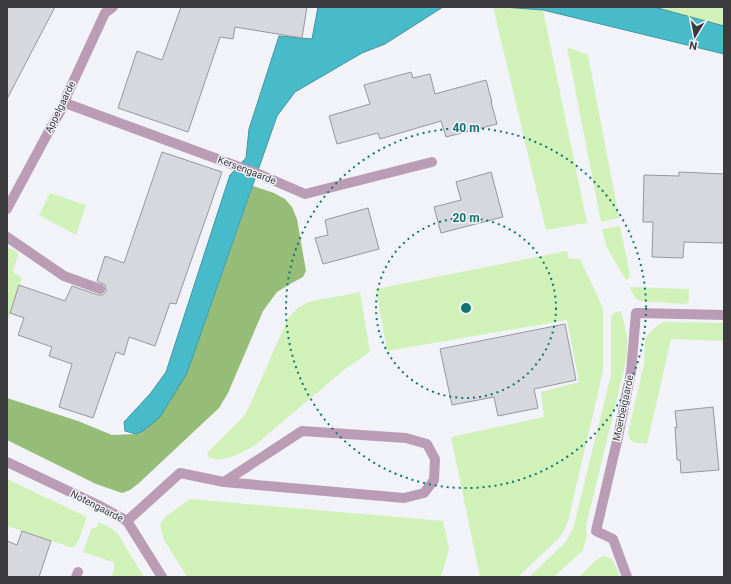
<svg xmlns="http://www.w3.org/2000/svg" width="731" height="584" viewBox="0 0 731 584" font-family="Roboto,sans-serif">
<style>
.green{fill:#d0f1b7}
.forest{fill:#96bd77}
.water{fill:#47bbc9;stroke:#43959f}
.building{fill:#d7d8dd;stroke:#96979c}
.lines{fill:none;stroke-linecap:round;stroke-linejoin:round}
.service{stroke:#ba9db5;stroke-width:10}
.minor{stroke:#ba9db5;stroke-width:10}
.ring{fill:none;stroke:#0f766e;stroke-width:2;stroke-dasharray:2 4}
.labels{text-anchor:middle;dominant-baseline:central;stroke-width:3;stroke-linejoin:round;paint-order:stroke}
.street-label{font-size:10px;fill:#3b3b3d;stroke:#f2f3f9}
.centre{fill:#0f766e;stroke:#f2f3f9;stroke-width:2}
.ring-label{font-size:12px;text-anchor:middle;font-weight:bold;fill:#0f766e;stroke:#f2f3f9;stroke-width:3;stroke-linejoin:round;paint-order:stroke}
</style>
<rect width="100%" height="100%" fill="#f2f3f9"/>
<path class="green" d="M493,7L543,10L587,223L546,230Z
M654,7H724V26Z
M567,47L588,55L619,218L601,222Z
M50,193L86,205L76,235L39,215Z
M620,226L630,275L629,278L626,280L607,248L602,229Z
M8,247L17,252L18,255L13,270L14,273L21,277V280L7,322Z
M567,251L569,259H580L603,308V371L568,521L564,531L559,538L518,577H480L451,437L544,417L541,392L579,382L567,320L387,351L376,289Z
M629,287L689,289V299L688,303L683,304L640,301L636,299Z
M360,292L370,352L345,369L254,446C242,452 218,467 207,455L208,452L244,416L250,405L288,318L298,308L308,302Z
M621,311L627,336V353L624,370L586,526L587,536L583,550L554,577H529L566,542L573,529L611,375V317C613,312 616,312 621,311Z
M663,322L724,323V341L671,339L647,444C638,443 629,444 628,433L644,364L645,341L647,336L654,328Z
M7,479L87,517L78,542L74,547H70L7,526Z
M190,499L443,521L449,549L447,557L441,577H187L163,538L160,525L165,517Z
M99,522L111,528L118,534L144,577H111C113,572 116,567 113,562L83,552L91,530L92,528H96Z
M604,556L612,559L617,569L620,577H579L597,559Z"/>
<path class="forest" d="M253,186L274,193L285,199L292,207L297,219L306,271L303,277L290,284L277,292L263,311L228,393L219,408L139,483L130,490L122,493L96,484L7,440V398L78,421L112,435L136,434L143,431L187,373Z"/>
<path class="water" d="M318,7H443L385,44L362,53L295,92L277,116L187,373L160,417L143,431L136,434L125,431L124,422L150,394L166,372L227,184L230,175L246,158L249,129L279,36L312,39Z
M502,7H654L724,26V54L543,10Z"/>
<path class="building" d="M7,7H55L7,99Z
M181,7H307L302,38L235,27L233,39L220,37L188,132L118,108L137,51L162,60Z
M411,72L413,78L430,74L435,94L486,80L492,102H491L497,124L446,137L441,121L380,139L378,133L337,144L329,116L370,104L364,85Z
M162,152L222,172L176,304L170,303L155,346L129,337L124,355L116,352L93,418L59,407L72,364L49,356L52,347L18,335L24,318L10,313L19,285L65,301L72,286L98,295H102L104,294L106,291L105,285L97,281L105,256L124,263Z
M491,172L503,217L441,233L434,207L461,200L456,182Z
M679,172L724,174V243L684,242L683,258L652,257L653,222H643L644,175L679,176Z
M368,208L379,249L323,264L315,238L328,235L325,220Z
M565,324L576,380L534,389L538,408L498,416L494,397L452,405L440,349Z
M713,407L719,470L681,473L680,460H677L675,427L677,428L675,411Z
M22,531L51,541L39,577H7V541L17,545Z"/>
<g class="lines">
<path class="service" d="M7,237L64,276L100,289
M127,521L180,473L224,482L302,431L406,438L427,444L435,459L434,480L424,493L404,498L224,482"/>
<path class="minor" d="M65,103L261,175L305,194L432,162
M7,209L49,131L65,103L67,95L105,13L113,7
M7,462L98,505L127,521L162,577
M76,577L78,572
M627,577L613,539L596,531L618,437L631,372L636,313L724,315"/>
</g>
<g class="ring">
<circle cx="466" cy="308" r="90"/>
<circle cx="466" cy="308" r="180"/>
</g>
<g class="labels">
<g class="street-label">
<text transform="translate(60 107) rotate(-64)">Appelgaarde</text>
<text transform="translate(247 170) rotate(21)">Kersengaarde</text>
<text transform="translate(623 408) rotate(-78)">Moerbeigaarde</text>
<text transform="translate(97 506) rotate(27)">Notengaarde</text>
</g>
</g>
<circle cx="466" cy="308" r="6" class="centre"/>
<g class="ring-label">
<text x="466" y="132">40 m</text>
<text x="466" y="222">20 m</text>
</g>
<rect width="731" height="584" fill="none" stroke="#3b3b3d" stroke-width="16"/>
<g transform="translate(695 36) rotate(190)" stroke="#f2f3f9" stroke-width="3" paint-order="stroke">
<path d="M0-3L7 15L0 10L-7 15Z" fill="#3b3b3d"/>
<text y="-6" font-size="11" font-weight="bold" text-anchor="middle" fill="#3b3b3d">N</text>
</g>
</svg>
